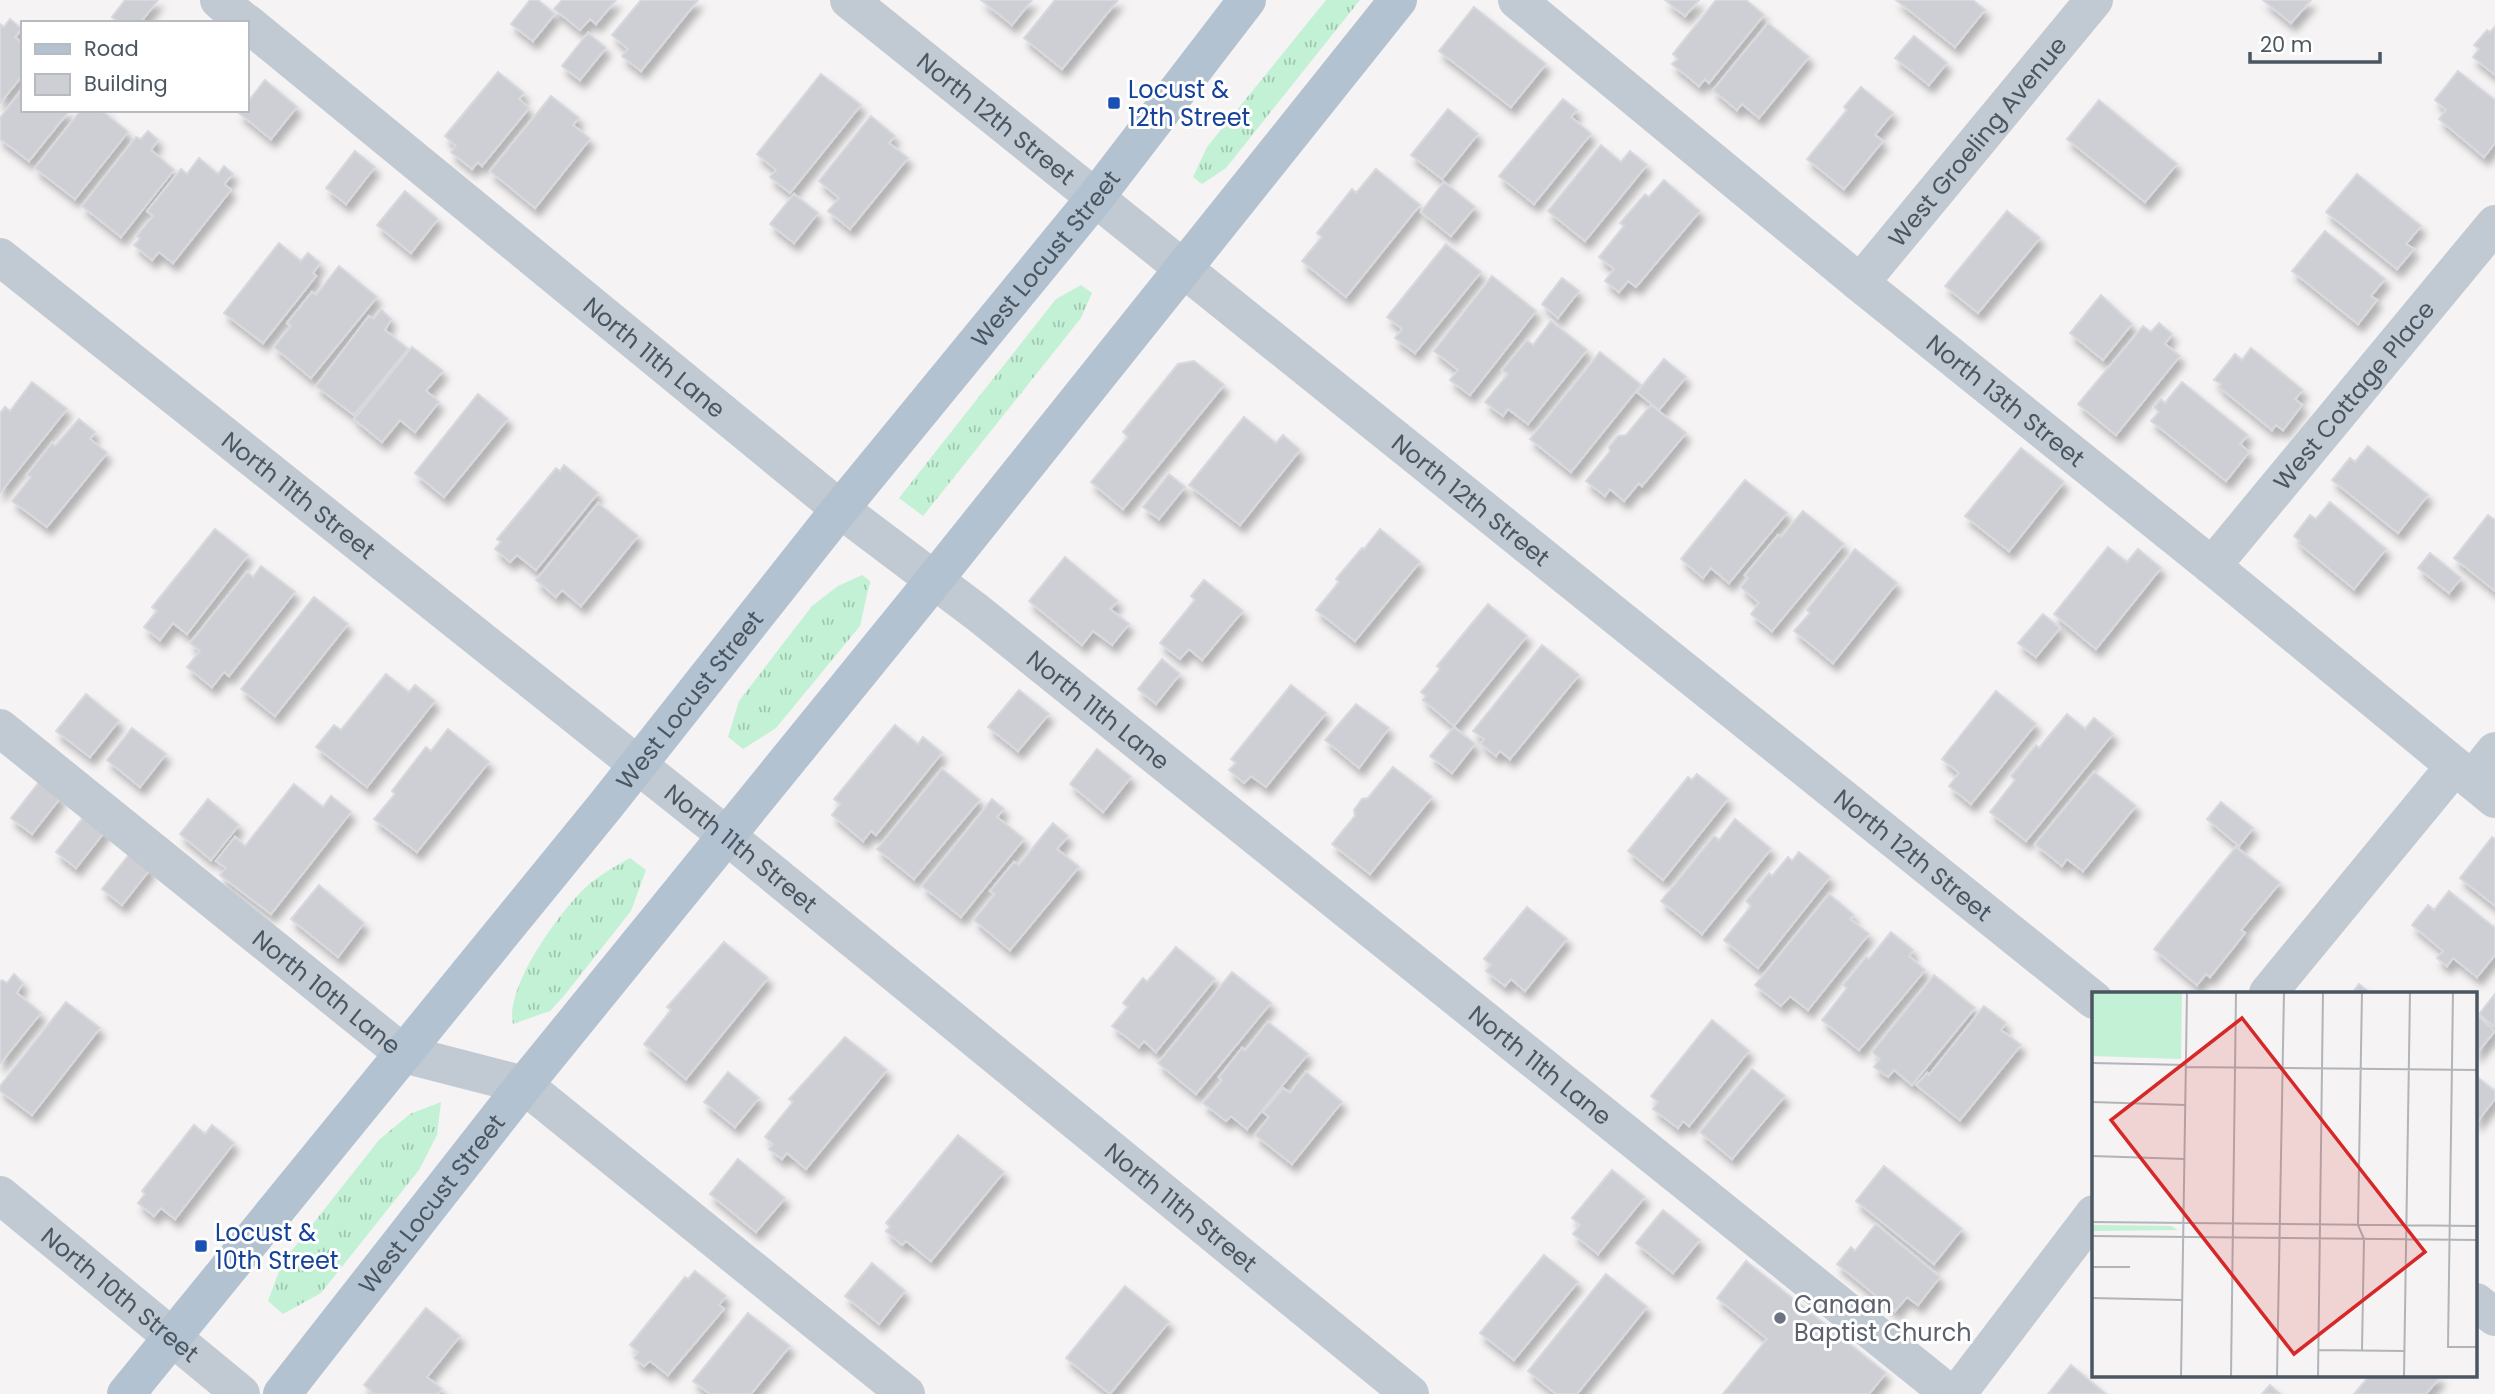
<svg xmlns="http://www.w3.org/2000/svg" width="2495" height="1394" viewBox="0 0 2495 1394" font-family="Poppins,sans-serif">
<style>
.grass{fill:url(#grass-tufts)}
.building{fill:#cdcfd5;stroke:#d7d9de;stroke-width:2;filter:url(#shadow)}
.lines{fill:none;stroke-linecap:round;stroke-linejoin:round}
.minor{stroke:#c1cad2;stroke-width:38}
.major{stroke:#b3c2d1;stroke-width:38}
.transit-dot{fill:#1a4fb4;stroke:#fff;stroke-width:2.5}
.worship-dot{fill:#6b7280;stroke:#fff;stroke-width:2.5}
.labels{text-anchor:middle;dominant-baseline:central;stroke-width:6;stroke-linejoin:round;paint-order:stroke}
.transit-label{font-size:24px;fill:#164399;stroke:#fff;text-anchor:start}
.street-label{font-size:24px;fill:#4a5661;stroke:#fff}
.worship-label{font-size:24px;fill:#5b616d;stroke:#fff;text-anchor:start}
.inset-road{fill:none;stroke:#b1b4b9;stroke-width:2}
.view{fill:#d62828;fill-opacity:0.15;stroke:#d62828;stroke-width:3.5}
.inset-edge{fill:none;stroke:#4a5661;stroke-width:3.5}
</style>
<defs>
<pattern id="grass-tufts" width="24" height="20" patternUnits="userSpaceOnUse" patternTransform="scale(1.75)"><rect width="24" height="20" fill="#c3f1d5"/><path d="M3 7l-1-3M5 7V3M7 7l1-3M15 17l-1-3M17 17v-4M19 17l1-3" fill="none" stroke="#a0c6b0"/></pattern>
<filter id="shadow"><feDropShadow dx="4.5" dy="8" stdDeviation="3.5" flood-color="#0004"/></filter>
</defs>
<rect width="100%" height="100%" fill="#f5f3f3"/>
<path class="grass" d="M1326,0H1360L1226,168L1202,184L1193,177L1207,147Z
M1081,285L1092,293L1081,318L923,516L899,498L1056,299Z
M862,575L870,581L860,626L776,728L743,749L728,737L739,701L812,606L838,586Z
M630,858L646,870L631,911L563,997L550,1011L513,1024C505,987 558,914 585,888C599,875 614,867 630,858Z
M441,1102L437,1135L419,1170L321,1293L283,1314L268,1301L282,1263L379,1140L410,1114Z"/>
<path class="building" d="M125,0H158L140,23H120L112,17Z
M530,0H538L555,14L533,41L511,24Z
M562,0H616L596,24L590,19L580,30L554,9Z
M641,0H698L641,71L622,56L628,49L612,35Z
M981,0H1032L1012,25Z
M1055,0H1118L1062,69L1024,38Z
M1665,0H1699L1685,16Z
M1716,0H1746L1764,15L1709,83L1705,79L1699,86L1672,64L1678,59L1673,54Z
M1896,0H1973L1985,10L1955,47Z
M2263,0H2311L2291,23Z
M1474,7L1546,64L1511,107L1439,51Z
M10,19L22,29L15,37L23,44V75L0,103V24L4,27Z
M1768,23L1809,57L1759,118L1742,104L1737,110L1713,90Z
M2495,27V75L2473,57L2479,49L2474,45L2487,30L2490,32Z
M588,33L606,48L580,80L562,66Z
M1914,36L1947,63L1929,85L1895,58Z
M2458,71L2495,100V143L2484,157L2439,119L2446,110L2435,100Z
M498,72L524,93L519,99L529,108L482,166L478,162L472,169L451,152L456,146L445,136Z
M821,74L861,105L790,193L770,177L776,170L757,154Z
M265,80L297,107L271,139L239,113L241,110H247V103Z
M1861,87L1893,113L1875,135L1883,141L1844,189L1807,159L1847,110L1844,107Z
M23,88V110H70L29,161L0,139V118Z
M551,96L579,118L573,125L590,139L535,208L490,171Z
M1563,99L1577,110L1571,117L1591,134L1534,204L1499,176Z
M2099,100L2177,164L2145,202L2067,139Z
M1448,109L1478,134L1442,179L1411,155Z
M81,110H107L105,113L128,132L75,199L35,168Z
M871,116L895,136L889,143L908,158L850,229L828,211L839,198L819,181Z
M148,131L158,140L151,150L174,170L121,237L82,206L136,137L141,139Z
M1601,145L1621,162L1630,151L1647,165L1585,241L1548,211Z
M355,151L375,167L346,204L326,188Z
M199,158L218,174L224,166L233,174L224,184L231,190L173,263L159,252L152,260L134,245L140,239L137,236L153,216L147,211L181,169L187,174Z
M1376,169L1420,205L1346,297L1302,261L1322,237L1317,233L1352,189L1356,193Z
M2357,174L2421,226L2406,244L2414,249L2397,269L2326,212Z
M1664,180L1700,211L1636,287L1628,281L1619,292L1605,281L1614,269L1599,257L1624,226L1620,223L1645,194L1649,197Z
M1444,182L1475,207L1451,236L1421,212Z
M405,191L438,219L411,253L377,225Z
M794,194L818,213L794,243L770,224Z
M2007,211L2040,238L1978,313L1945,286Z
M2325,231L2385,279L2371,296L2377,300L2358,324L2292,271Z
M279,243L301,261L308,253L320,263L313,273L316,276L263,343L224,313Z
M1446,244L1481,272L1415,353L1395,338L1402,329L1387,317Z
M339,266L377,297L311,378L274,347L291,326L287,323L312,292L316,295Z
M1492,276L1536,311L1470,395L1450,380L1458,370L1434,351Z
M1562,278L1579,291L1558,318L1542,304Z
M2101,295L2132,324L2103,360L2070,333Z
M381,309L391,319L385,330L408,349L354,415L316,386L369,316L374,319Z
M1551,321L1587,350L1528,424L1508,409L1503,416L1485,402L1508,374L1502,370L1527,340L1533,345Z
M2159,323L2172,334L2165,344L2180,356L2116,435L2078,404L2143,326L2151,332Z
M412,347L443,371L426,391L439,402L415,432L400,420L382,442L354,419Z
M2251,348L2303,390L2295,399L2302,405L2283,430L2276,425L2272,430L2219,387L2221,384L2214,380L2235,354L2242,360Z
M1600,352L1641,385L1571,472L1530,439Z
M1664,359L1686,377L1659,410L1637,392Z
M1194,361L1224,385L1123,509L1091,482L1128,437L1123,432L1178,364Z
M32,382L67,409L0,493V413L5,407L10,411Z
M2182,382L2248,435L2240,444L2249,452L2226,481L2151,421L2159,412L2154,407L2161,399L2165,403Z
M478,394L508,419L444,497L415,473Z
M1651,405L1686,433L1642,486L1639,483L1624,501L1610,489L1605,496L1586,481L1610,451L1609,447L1618,436L1626,435Z
M1244,417L1276,443L1283,435L1300,450L1240,525L1189,485Z
M79,419L95,432L90,439L107,453L47,527L12,501L31,477L27,475L52,443L55,446Z
M2368,446L2428,495L2398,533L2332,480L2350,458L2355,462Z
M2021,448L2064,482L2009,551L1965,516Z
M564,465L598,493L536,570L517,555L510,562L495,549L501,542L497,539L556,468L560,471Z
M1169,474L1185,487L1159,519L1143,507Z
M1745,480L1787,513L1729,583L1711,568L1703,578L1681,559Z
M2330,502L2386,549L2354,589L2298,543L2300,541L2294,536L2310,515L2316,519Z
M598,503L638,536L581,606L562,590L556,597L536,580Z
M1803,511L1844,544L1772,631L1751,614L1759,603L1741,587L1748,578L1745,575L1778,535L1781,537Z
M2488,515L2495,520V591L2454,558Z
M215,529L248,555L187,634L173,623L160,640L144,627L157,611L152,607Z
M1380,529L1420,562L1355,641L1316,610L1339,582L1336,579L1362,548L1364,549Z
M2108,547L2127,562L2138,549L2161,568L2096,649L2054,614Z
M1855,549L1897,583L1833,663L1794,631L1810,613L1807,610Z
M2430,553L2461,578L2449,593L2418,568Z
M1065,557L1118,601L1110,609L1129,624L1112,645L1093,631L1082,645L1029,601Z
M261,566L295,592L229,676L224,672L212,687L187,667L200,651L190,643L247,572L253,577Z
M1204,580L1243,611L1202,660L1189,649L1180,659L1160,643L1195,600L1191,596Z
M314,597L348,624L275,716L241,689Z
M1488,604L1527,636L1454,726L1423,700L1426,696L1421,692L1440,669L1437,666Z
M2043,614L2060,628L2036,657L2018,643Z
M1542,645L1579,675L1510,759L1500,751L1496,756L1481,744L1484,739L1473,731Z
M1162,659L1180,674L1156,704L1138,689Z
M386,674L409,692L415,685L435,701L367,787L316,747L334,725L341,730Z
M1291,685L1326,713L1266,787L1251,776L1244,783L1229,770L1236,763L1231,759Z
M1019,690L1049,714L1018,751L988,727Z
M1996,691L2036,724L1971,804L1949,786L1959,773L1942,759Z
M86,694L119,721L90,757L56,731Z
M1356,704L1389,728L1359,768L1325,740Z
M2067,714L2085,729L2094,718L2113,734L2026,841L1990,812L2015,780L2011,776L2036,745L2039,748Z
M895,725L918,744L923,737L942,753L876,835L871,831L863,841L832,815L840,804L834,799Z
M1454,727L1475,744L1452,773L1430,756Z
M132,728L166,754L140,787L107,760Z
M448,729L489,762L417,852L374,819L395,794L392,791L426,747L431,751Z
M1097,749L1131,777L1103,812L1070,784Z
M1393,767L1432,797L1370,874L1332,844L1355,816L1354,810L1362,799L1368,798Z
M942,769L980,800L914,879L877,849Z
M2094,772L2136,806L2083,871L2067,859L2062,866L2035,844Z
M1697,774L1728,799L1663,880L1628,851L1688,777L1692,780Z
M40,781L61,797L32,834L11,818Z
M294,784L323,807L331,796L351,812L271,914L220,875L226,868L216,861L235,837L245,846Z
M208,799L239,825L211,860L180,834Z
M992,799L1004,809L997,817L1024,839L961,917L922,886Z
M2221,802L2253,828L2239,846L2207,819Z
M86,814L106,830L76,868L56,852Z
M1735,819L1771,849L1702,934L1661,901L1714,836L1719,840Z
M1053,823L1068,836L1057,849L1079,867L1010,950L974,920L995,894L990,891L1014,862L1019,865Z
M2492,837L2495,839V906L2460,878Z
M2236,847L2280,883L2241,930L2245,933L2210,977L2206,974L2197,985L2154,949Z
M131,852L151,868L122,905L102,889Z
M1799,852L1830,877L1758,968L1724,940L1751,906L1746,901L1769,873L1772,876L1788,857L1792,861Z
M319,885L364,923L338,957L291,919Z
M2449,891L2495,928V955L2477,977L2453,958L2447,966L2437,958L2443,951L2412,925L2428,905L2434,910Z
M1829,894L1854,915L1850,919L1869,934L1808,1010L1790,996L1781,1006L1755,985Z
M1527,907L1567,939L1525,991L1511,979L1505,986L1486,971L1491,965L1484,959Z
M1891,932L1913,950L1909,956L1925,970L1859,1050L1822,1020L1847,988L1843,985L1866,957L1869,959Z
M724,942L768,978L686,1079L644,1044L671,1010L667,1007Z
M1176,947L1215,979L1156,1052L1144,1041L1139,1047L1112,1026L1128,1007L1123,1003L1143,978L1147,982Z
M1232,972L1271,1003L1196,1094L1158,1063Z
M14,974L23,983L17,993L41,1013L0,1064V982L2,980L7,983Z
M1934,975L1975,1008L1912,1085L1894,1070L1888,1077L1874,1067L1880,1059L1872,1052Z
M2359,984L2370,993H2352Z
M2495,994V1027L2479,1014Z
M66,1002L100,1028L32,1115L0,1091V1086Z
M1984,1006L2006,1023L2001,1030L2021,1045L1960,1120L1916,1085L1927,1073L1929,1075Z
M2479,1017L2495,1031L2476,1054V1021Z
M1712,1020L1749,1051L1689,1126L1683,1121L1678,1128L1653,1109L1658,1102L1651,1096Z
M1268,1022L1308,1054L1247,1129L1231,1116L1226,1121L1203,1103L1222,1080L1219,1077L1242,1048L1245,1051Z
M845,1037L887,1070L806,1169L787,1153L782,1159L769,1149L773,1144L765,1137L793,1102L789,1099Z
M1752,1069L1785,1096L1732,1159L1700,1132Z
M728,1072L759,1098L735,1127L704,1102Z
M1306,1072L1342,1102L1292,1164L1255,1135L1269,1117L1263,1112L1283,1088L1290,1093Z
M2476,1076L2495,1091V1099L2476,1123Z
M194,1125L205,1134L212,1125L234,1143L175,1219L161,1208L154,1216L138,1203L145,1194L142,1191Z
M958,1135L1004,1172L931,1261L906,1241L902,1245L886,1231L890,1227L886,1223Z
M738,1159L785,1198L756,1232L710,1194Z
M1884,1166L1962,1229L1934,1264L1856,1201Z
M1612,1170L1645,1197L1598,1254L1573,1234L1580,1225L1572,1218Z
M1663,1210L1700,1240L1673,1273L1636,1243Z
M1876,1224L1940,1277L1918,1305L1907,1297L1895,1311L1837,1264L1851,1247L1855,1251Z
M1544,1255L1578,1282L1514,1360L1480,1333Z
M1746,1261L1886,1373L1869,1394H1723L1767,1339L1717,1298Z
M872,1263L905,1291L879,1324L845,1296Z
M695,1271L726,1296L719,1305L724,1309L668,1375L650,1361L644,1366L634,1358L638,1352L630,1345L685,1277L688,1279Z
M1606,1274L1647,1307L1577,1394H1556L1528,1371Z
M1125,1286L1169,1322L1110,1394L1066,1358Z
M426,1308L460,1336L427,1377L442,1389L438,1394H374L364,1385Z
M748,1313L790,1346L751,1394H710L693,1381Z
M2071,1365L2106,1394H2048Z
M2370,1375H2438L2440,1377L2426,1394H2354Z
M2270,1385L2280,1394H2262Z"/>
<g class="lines">
<g class="minor">
<path d="M219,0L246,23"/>
<path id="s1" d="M849,0L2094,1000"/>
<path id="s2" d="M1517,0L1860,283L2212,566L2495,799"/>
<path id="s3" d="M247,23L840,509L978,613L1950,1394"/>
<path id="s4" d="M0,257L727,836L1410,1394"/>
<path id="s5" d="M1860,283L2094,0"/>
<path id="s6" d="M2212,566L2495,224"/>
<path id="s7" d="M0,728L404,1054L524,1085L906,1394"/>
<path d="M2472,780L2495,751"/>
<path d="M2268,993L2454,767"/>
<path id="s8" d="M0,1195L241,1394"/>
<path d="M2476,1302L2495,1317"/>
<path d="M1957,1394L2094,1214"/>
</g>
<g class="major">
<path id="s9" d="M126,1394L606,805L840,509L1095,198L1247,0"/>
<path id="s10" d="M282,1394L524,1085L935,579L1398,0"/>
</g>
</g>
<g class="transit-dot">
<rect x="1107" y="96" width="14" height="14" rx="3.5"/>
<rect x="194" y="1239" width="14" height="14" rx="3.5"/>
</g>
<circle class="worship-dot" cx="1780" cy="1318" r="7"/>
<g class="labels">
<g class="transit-label">
<text x="1128" y="89">Locust &amp;<tspan x="1128" dy="28">12th Street</tspan></text>
<text x="215" y="1232">Locust &amp;<tspan x="215" dy="28">10th Street</tspan></text>
</g>
<g class="street-label">
<text stroke="none"><textPath href="#s1" startOffset="189">North 12th Street</textPath></text>
<text stroke="none"><textPath href="#s5" startOffset="184">West Groeling Avenue</textPath></text>
<text stroke="none"><textPath href="#s9" startOffset="1461">West Locust Street</textPath></text>
<text stroke="none"><textPath href="#s3" startOffset="527">North 11th Lane</textPath></text>
<text stroke="none"><textPath href="#s6" startOffset="222">West Cottage Place</textPath></text>
<text stroke="none"><textPath href="#s2" startOffset="632">North 13th Street</textPath></text>
<text stroke="none"><textPath href="#s4" startOffset="382">North 11th Street</textPath></text>
<text stroke="none"><textPath href="#s1" startOffset="798">North 12th Street</textPath></text>
<text stroke="none"><textPath href="#s9" startOffset="894">West Locust Street</textPath></text>
<text stroke="none"><textPath href="#s3" startOffset="1094">North 11th Lane</textPath></text>
<text stroke="none"><textPath href="#s4" startOffset="948">North 11th Street</textPath></text>
<text stroke="none"><textPath href="#s1" startOffset="1365">North 12th Street</textPath></text>
<text stroke="none"><textPath href="#s7" startOffset="420">North 10th Lane</textPath></text>
<text stroke="none"><textPath href="#s3" startOffset="1661">North 11th Lane</textPath></text>
<text stroke="none"><textPath href="#s10" startOffset="242">West Locust Street</textPath></text>
<text stroke="none"><textPath href="#s4" startOffset="1516">North 11th Street</textPath></text>
<text stroke="none"><textPath href="#s8" startOffset="156">North 10th Street</textPath></text>
</g>
<g class="worship-label">
<text x="1794" y="1304">Canaan<tspan x="1794" dy="28">Baptist Church</tspan></text>
</g>
</g>
<g transform="translate(2092 992)">
<rect width="385" height="385" fill="#f5f3f3"/>
<path d="M0,0H90L89,67L0,64ZM0,233L79,234L86,238L0,239Z" fill="#c3f1d5"/>
<path class="inset-road" d="M270,0L266,233L272,247L270,358M361,0L356,355H385M0,71L94,73M94,75L385,78M0,110L93,113M0,164L93,167M0,230L385,234M0,244L385,248M0,275H38M0,306L90,308M226,358L312,359M139,384L144,0M89,385L95,0M185,385L192,0M226,385L231,0M312,385L318,0"/>
<path class="view" d="M150,26L333,260L202,362L19,128Z"/>
<rect width="385" height="385" class="inset-edge"/>
</g>
<rect x="21" y="21" width="228" height="91" fill="#ffffff" stroke="#b7bbc0" stroke-width="2"/>
<rect x="35" y="44" width="35" height="10" fill="#b3c2d1" stroke="#b7bbc0" stroke-width="2"/>
<text x="84" y="56" font-size="21" fill="#4a5661">Road</text>
<rect x="35" y="74" width="35" height="21" fill="#cdcfd5" stroke="#b7bbc0" stroke-width="2"/>
<text x="84" y="91" font-size="21" fill="#4a5661">Building</text>
<path d="M2250 52v10h130v-10" fill="none" stroke="#4a5661" stroke-width="3.5"/>
<text x="2260" y="52" font-size="21" fill="#4a5661" stroke="#ffffff" stroke-width="5" paint-order="stroke">20 m</text>
</svg>
